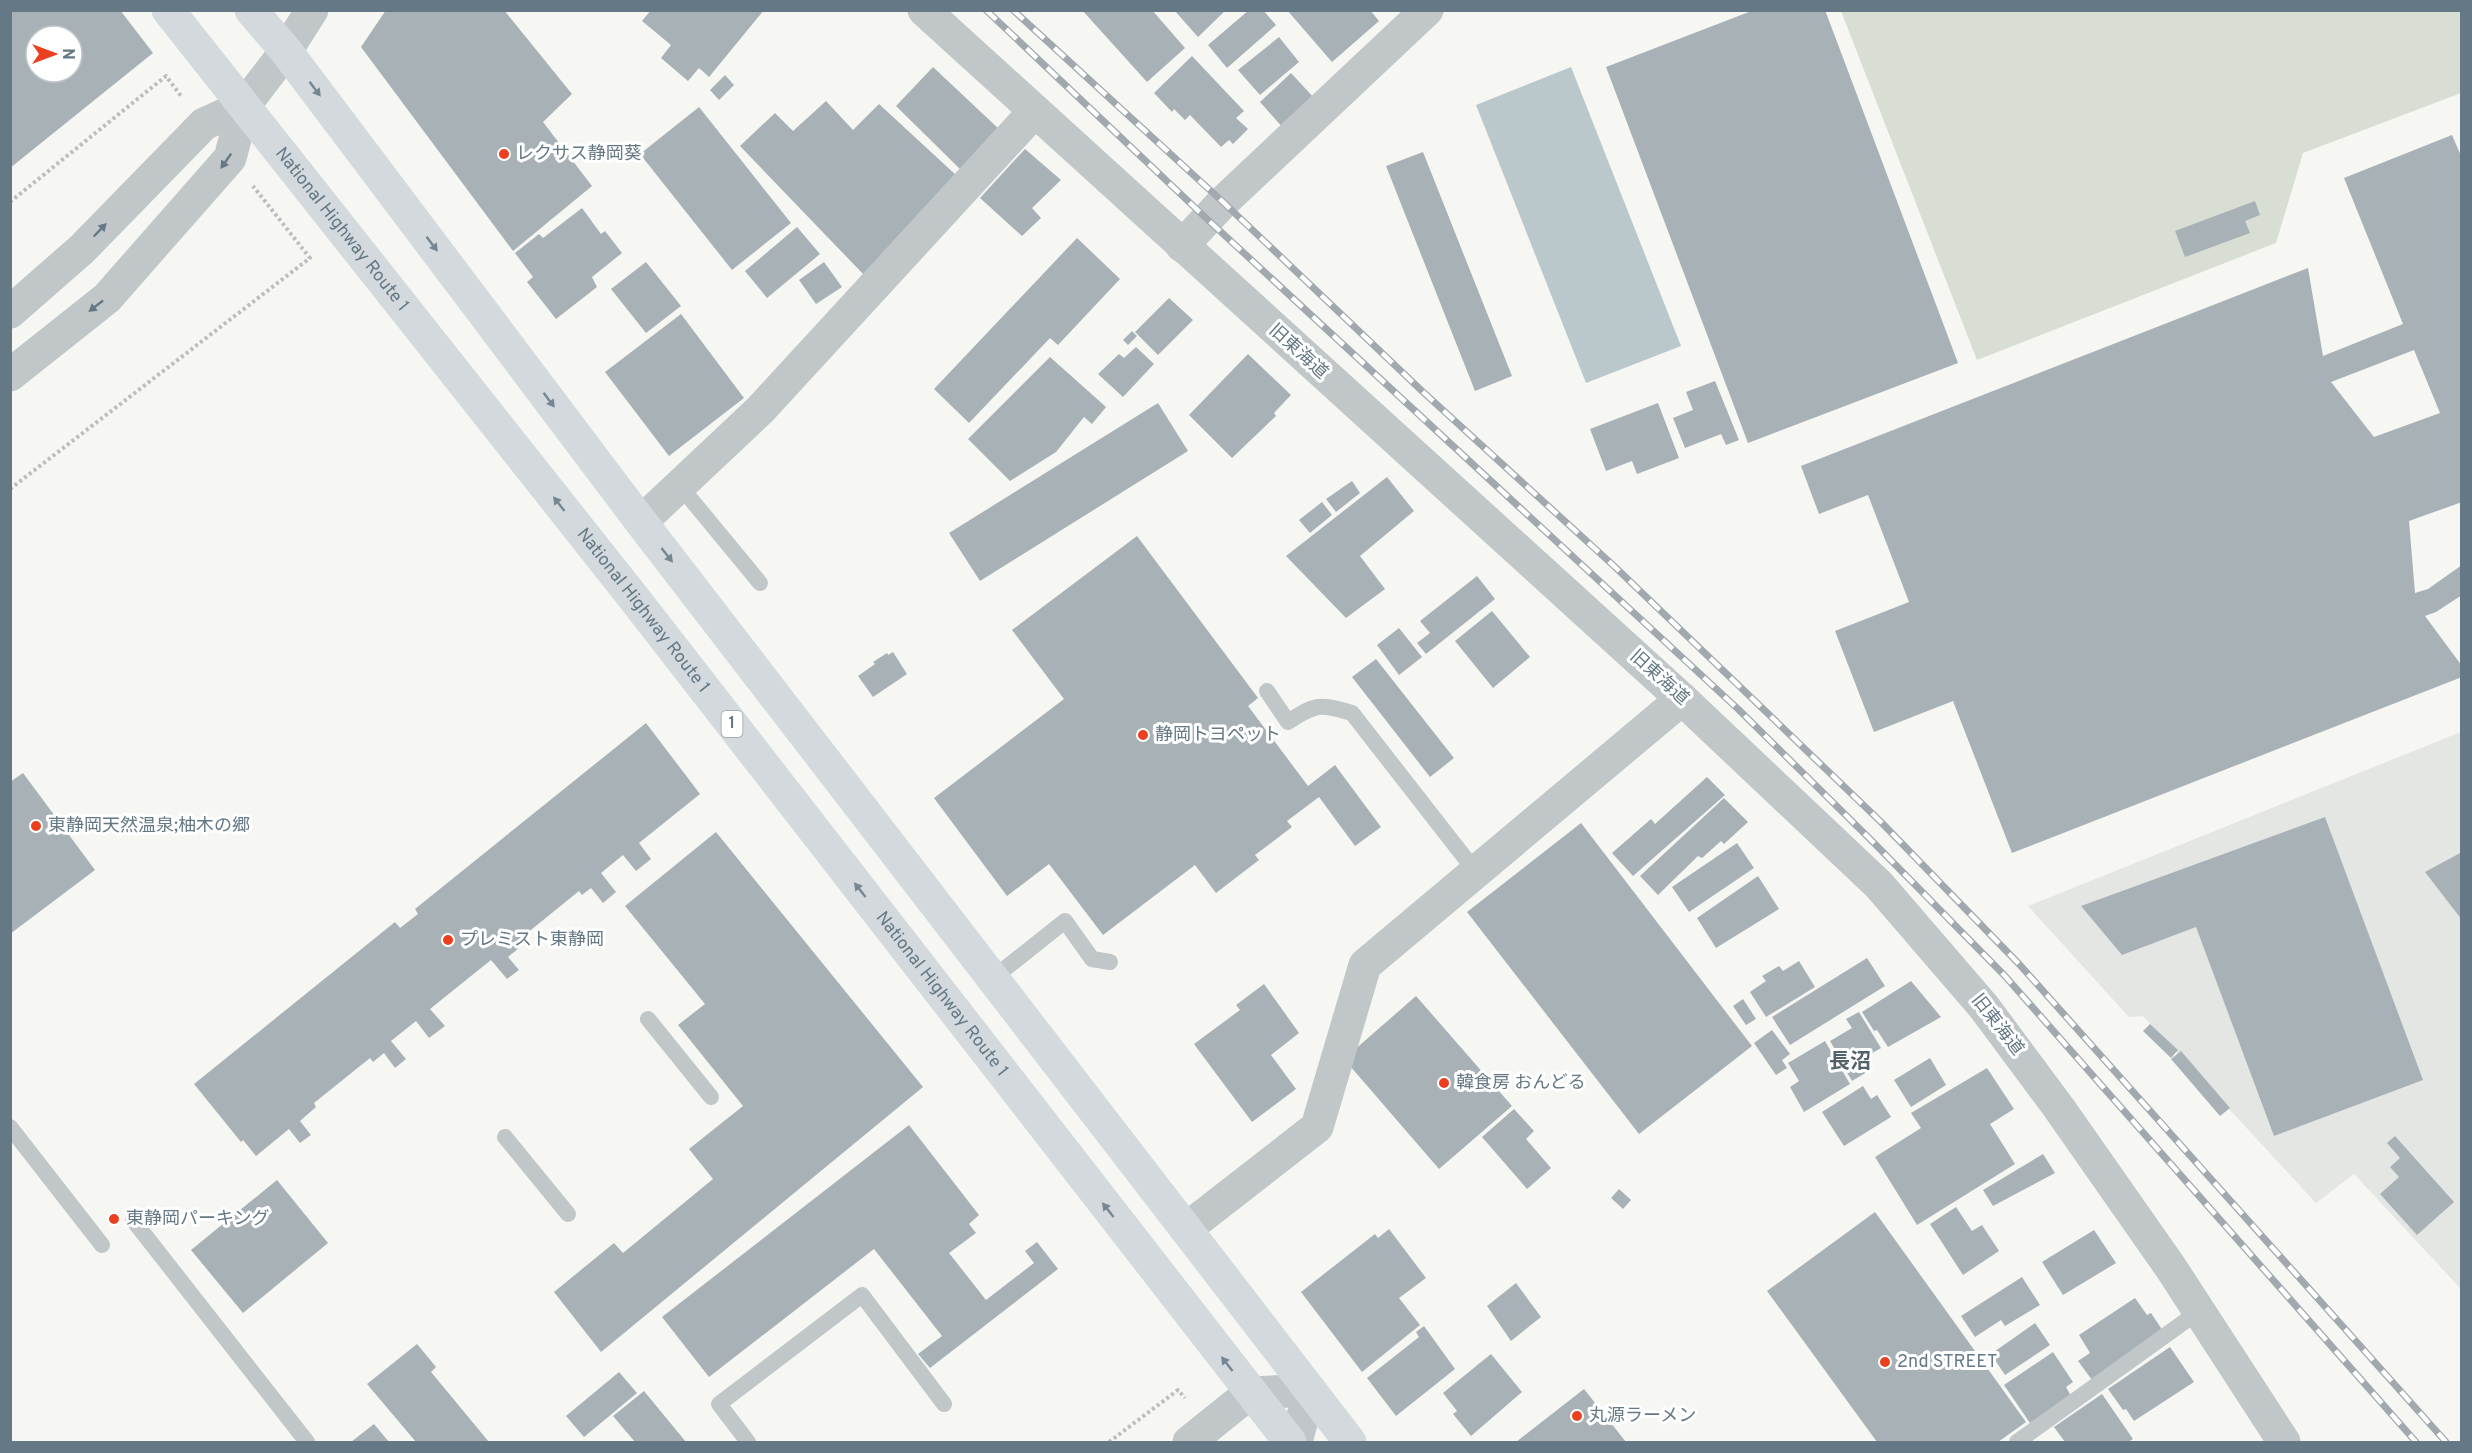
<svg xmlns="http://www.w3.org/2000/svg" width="2472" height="1453" viewBox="0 0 2472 1453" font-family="Overpass,'Noto Sans JP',sans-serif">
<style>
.built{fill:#e4e6e4}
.green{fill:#d8ded4}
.water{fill:#bac7cb}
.building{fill:#a8b2b6;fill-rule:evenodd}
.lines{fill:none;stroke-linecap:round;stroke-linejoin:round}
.path{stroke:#bbbec0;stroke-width:4;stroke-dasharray:3 3;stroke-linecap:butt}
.service{stroke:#c1c6c9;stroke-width:16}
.minor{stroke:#c1c6c9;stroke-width:33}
.tertiary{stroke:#c1c6c9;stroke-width:33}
.trunk{stroke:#d4d9dd;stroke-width:33}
.rail-casing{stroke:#a1a9ae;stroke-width:7}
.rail{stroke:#fff;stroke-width:4.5;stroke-dasharray:14;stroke-linecap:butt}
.oneway{fill:#758792}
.oneway2{fill:#647985}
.poi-dot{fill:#ea401f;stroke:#fff;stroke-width:2}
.labels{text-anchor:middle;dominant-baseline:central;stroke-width:6;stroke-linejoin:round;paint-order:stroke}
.shield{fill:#fff;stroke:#92a1aa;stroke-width:1.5}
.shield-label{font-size:16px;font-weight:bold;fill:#647985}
.poi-label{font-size:18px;fill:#647985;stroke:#fff;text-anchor:start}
.street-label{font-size:18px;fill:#647985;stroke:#fff}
.quarter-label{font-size:21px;font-weight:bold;fill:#52616a;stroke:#fff}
</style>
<rect width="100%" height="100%" fill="#f6f6f3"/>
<path class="built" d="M2461,732V1289L2354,1174L2316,1203L2143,1016L2129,1017L2028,906Z"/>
<path class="green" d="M1841,11H2461V93L2303,153L2276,243L1977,360Z"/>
<path class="water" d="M1571,67L1681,346L1586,383L1476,105Z"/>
<path class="building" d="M10,10H120L153,53L10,168ZM36,36H72V72H36Z
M386,10H504L572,94L543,122L592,186L513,251L361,47Z
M651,10H764L709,77L699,68L688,81L661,58L671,45L642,21Z
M1082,10H1152L1185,48L1147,82Z
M1174,10H1226L1198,37Z
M1249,10H1263L1276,25L1227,68L1208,45Z
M1287,10H1370L1379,21L1332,62Z
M1754,10H1825L1958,363L1748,443L1606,67Z
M1279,37L1299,62L1260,95L1238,70Z
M1192,56L1244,111L1236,118L1248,129L1233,144L1229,140L1221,147L1190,115L1185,120L1174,109L1172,112L1154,93Z
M933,67L1000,130L962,171L896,106Z
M1291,73L1315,99L1284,129L1260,102Z
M725,75L734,85L719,100L710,90Z
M826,101L853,130L879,104L957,176L864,275L740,146L775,113L793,131Z
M699,107L791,223L732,270L640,154Z
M2452,135L2462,158V502L2409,521L2415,593L2428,589L2462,565V595L2436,612L2425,616L2462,666V677L2012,853L1953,701L1874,732L1835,631L1909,602L1868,495L1819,514L1801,466L2308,268L2323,356L2403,324L2344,178ZM2414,350L2440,413L2374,437L2331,382Z
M1025,149L1061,180L1032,208L1041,218L1022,236L980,198Z
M1423,152L1512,376L1475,391L1386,166Z
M2255,201L2260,215L2245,221L2250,233L2185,257L2175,231Z
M582,208L601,234L605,231L622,253L592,277L597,287L556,319L527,282L533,277L515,253L539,234L543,238Z
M797,227L820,254L767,298L745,271Z
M1077,238L1120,279L1058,345L1050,338L969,423L934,389Z
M646,262L681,306L646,333L611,289Z
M824,262L842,287L816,304L799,280Z
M1169,298L1193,320L1158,355L1135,332Z
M681,314L744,398L669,456L605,372Z
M1132,331L1137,336L1128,345L1123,340Z
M1136,347L1154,364L1123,397L1098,374L1119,354L1124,358Z
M1248,354L1291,395L1274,413L1276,416L1232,458L1189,415Z
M1050,357L1106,407L1092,424L1084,417L1056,452L1010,481L968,439Z
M1715,381L1739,440L1726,445L1721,434L1685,448L1673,418L1693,410L1686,392Z
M1158,403L1188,451L980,581L949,533Z
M1658,403L1679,458L1637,474L1632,461L1606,471L1590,429Z
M1387,477L1414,511L1360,556L1385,589L1346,618L1286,556Z
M1352,481L1360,493L1336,512L1326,499Z
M1322,502L1332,515L1310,533L1299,520Z
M1137,536L1258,698L1248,706L1308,786L1335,765L1381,827L1355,846L1319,797L1287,821L1292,827L1255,855L1259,860L1216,893L1195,865L1103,935L1049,864L1007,896L934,798L1064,699L1012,630Z
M1477,576L1495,599L1426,654L1417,643L1430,633L1420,621Z
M1492,611L1530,657L1493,688L1455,641Z
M1399,628L1422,657L1399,675L1377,645Z
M893,652L907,674L873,697L858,676L875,664L873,662L887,653L888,655Z
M1376,659L1454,758L1430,777L1352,677Z
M646,723L700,794L639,843L651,859L636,871L623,855L601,873L616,892L603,903L591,888L582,895L579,891L521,938L525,943L508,957L519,970L507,979L491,960L430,1009L445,1026L429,1038L416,1021L391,1041L406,1059L395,1068L384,1053L373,1062L370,1058L314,1103L316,1107L300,1121L311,1135L300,1143L289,1129L256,1156L243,1140L241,1142L194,1084L395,922L400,928L418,914L415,909Z
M23,773L95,870L10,934V782Z
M1707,777L1725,795L1633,876L1612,853L1651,819L1655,824Z
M1724,798L1748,822L1724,844L1721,841L1702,858L1698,856L1658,895L1640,876Z
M2325,817L2423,1080L2274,1136L2196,927L2122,955L2081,906Z
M1581,823L1752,1046L1639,1134L1467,912Z
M716,832L923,1087L601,1352L554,1292L614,1243L623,1253L713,1179L689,1149L743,1106L678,1025L705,1004L625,906Z
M1737,843L1754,868L1689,912L1672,887Z
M2462,852V920L2425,872Z
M1758,876L1779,909L1716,948L1697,918Z
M1867,958L1885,986L1790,1045L1772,1017Z
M1799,961L1815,987L1766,1017L1750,992L1766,981L1762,976L1779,966L1783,971Z
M1911,981L1941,1017L1888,1047L1877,1030L1874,1031L1862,1012Z
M1264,984L1299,1033L1271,1055L1296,1089L1252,1122L1194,1044L1240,1010L1236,1005Z
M1416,996L1512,1106L1439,1169L1344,1059Z
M1743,999L1756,1019L1746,1025L1733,1006Z
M1859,1012L1881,1048L1846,1068L1830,1041L1852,1028L1846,1019Z
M2150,1024L2178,1050L2171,1058L2143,1031Z
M1772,1030L1790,1054L1782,1060L1787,1068L1776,1075L1754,1043Z
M1825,1041L1850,1084L1804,1112L1790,1087L1799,1081L1788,1063Z
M2181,1051L2230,1108L2220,1116L2171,1059Z
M1930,1058L1946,1085L1911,1107L1894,1080Z
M1860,1061L1867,1072L1852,1081L1846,1071Z
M1987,1068L2014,1109L1990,1124L2015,1164L1917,1225L1875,1157L1921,1128L1911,1113Z
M1863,1086L1871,1099L1877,1095L1891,1117L1844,1146L1822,1112Z
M1514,1109L1534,1131L1526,1139L1551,1168L1527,1189L1482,1137Z
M909,1125L979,1215L969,1224L976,1233L949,1253L986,1300L1034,1263L1025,1251L1037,1242L1058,1269L930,1368L918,1354L942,1336L874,1249L709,1377L662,1317Z
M2395,1136L2454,1202L2417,1235L2380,1194L2399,1177L2390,1167L2400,1158L2387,1143Z
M2043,1154L2055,1173L1993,1206L1983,1190Z
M277,1180L328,1243L243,1313L191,1250Z
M1619,1189L1631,1200L1623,1209L1611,1198Z
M1956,1207L1972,1231L1982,1225L1999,1251L1963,1275L1930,1224Z
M1875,1212L2026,1422L1998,1442H1877L1767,1291Z
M1389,1229L1426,1278L1399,1298L1420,1325L1362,1372L1301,1292L1375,1234L1378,1238Z
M2094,1230L2116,1263L2063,1295L2042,1262Z
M2022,1277L2040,1305L2005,1326L2001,1320L1975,1337L1961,1316Z
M1516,1283L1541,1317L1511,1341L1487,1306Z
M2135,1298L2147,1315L2151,1313L2163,1331L2092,1380L2078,1361L2090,1353L2079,1335Z
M2035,1323L2050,1345L2005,1375L1991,1354Z
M1424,1326L1455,1369L1396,1416L1367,1378L1419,1337L1416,1332Z
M417,1344L436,1367L431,1372L489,1442H416L367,1384Z
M2170,1347L2194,1382L2134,1421L2126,1409L2123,1410L2108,1389Z
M2053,1352L2073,1382L2066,1387L2071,1396L2030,1423L2004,1385Z
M1491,1354L1522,1392L1471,1436L1453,1414L1457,1411L1443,1393Z
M619,1372L637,1393L584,1437L566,1416Z
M1584,1389L1626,1442H1516Z
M644,1391L686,1442H635L613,1416Z
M2102,1394L2133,1439L2128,1442H2065L2054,1427Z
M374,1424L389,1442H351Z"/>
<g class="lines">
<path class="path" d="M10,202L166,76L181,96
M10,489L310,258L253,186
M1109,1442L1178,1390L1185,1398"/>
<path class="service" d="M680,486L760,583
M1267,691L1288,722C1316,703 1320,704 1352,713L1476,872
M992,979L1065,921L1092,959L1110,962
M648,1019L711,1097
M10,1127L102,1245
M505,1137L568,1214
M133,1220L307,1442
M748,1442L719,1404L862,1295L944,1404
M2017,1442L2198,1312"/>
<path class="minor" d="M1182,246L1223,202L1427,10
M641,522L760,410L1035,111
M1186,1229L1317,1127L1365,965L1682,699
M1189,1442L1250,1393L1310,1390L1296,1442"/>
<path class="tertiary" d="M924,10L1682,699L1879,885L1984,1007L2059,1108L2171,1268L2284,1442
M10,312L82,249L204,124L244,106
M10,375L107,298L230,158L244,106L286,51L312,10"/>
<g class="trunk">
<path id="s1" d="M168,10L633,597L1290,1442"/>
<path d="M251,10L286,51L641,522L1350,1442"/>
</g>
<defs>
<path id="rail" d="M986,10L1207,219L1738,709L1870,839L2005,976L2416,1442
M1013,10L1223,202L1422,391L1614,566L1881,822L2019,964L2446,1442"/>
</defs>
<use href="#rail" class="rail-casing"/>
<use href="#rail" class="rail"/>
</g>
<defs><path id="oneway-solid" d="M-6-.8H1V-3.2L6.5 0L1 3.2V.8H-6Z" transform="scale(1.5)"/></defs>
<g class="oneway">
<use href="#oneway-solid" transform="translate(315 89) rotate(53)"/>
<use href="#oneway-solid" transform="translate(432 244) rotate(53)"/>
<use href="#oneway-solid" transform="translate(549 400) rotate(53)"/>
<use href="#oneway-solid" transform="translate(559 504) rotate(-128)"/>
<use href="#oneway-solid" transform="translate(667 555) rotate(52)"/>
<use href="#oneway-solid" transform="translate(860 890) rotate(-128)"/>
<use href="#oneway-solid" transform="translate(1108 1210) rotate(-128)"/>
<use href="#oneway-solid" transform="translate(1227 1364) rotate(-128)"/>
</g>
<g class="oneway2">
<use href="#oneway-solid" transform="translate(226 161) rotate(125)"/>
<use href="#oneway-solid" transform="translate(100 230) rotate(-46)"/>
<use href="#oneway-solid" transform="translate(96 306) rotate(142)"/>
</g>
<g class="poi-dot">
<circle cx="504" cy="154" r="6"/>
<circle cx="1143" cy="735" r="6"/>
<circle cx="36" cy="826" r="6"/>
<circle cx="448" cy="940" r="6"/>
<circle cx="1444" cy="1083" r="6"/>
<circle cx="114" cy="1219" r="6"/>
<circle cx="1885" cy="1362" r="6"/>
<circle cx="1577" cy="1416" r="6"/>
</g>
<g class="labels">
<rect class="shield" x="721.5" y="711" width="21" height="26" rx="4.5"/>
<g class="shield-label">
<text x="732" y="724">1</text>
</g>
<g class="poi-label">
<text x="516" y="154">レクサス静岡葵</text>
<text x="1155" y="735">静岡トヨペット</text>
<text x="48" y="826">東静岡天然温泉;柚木の郷</text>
<text x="460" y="940">プレミスト東静岡</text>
<text x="1456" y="1083">韓食房 おんどる</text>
<text x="126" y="1219">東静岡パーキング</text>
<text x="1897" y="1362">2nd STREET</text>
<text x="1589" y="1416">丸源ラーメン</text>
</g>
<g class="street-label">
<text stroke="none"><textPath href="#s1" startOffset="280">National Highway Route 1</textPath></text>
<text transform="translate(1298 352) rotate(42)">旧東海道</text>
<text stroke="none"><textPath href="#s1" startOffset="766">National Highway Route 1</textPath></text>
<text transform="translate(1659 678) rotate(42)">旧東海道</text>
<text stroke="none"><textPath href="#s1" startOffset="1252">National Highway Route 1</textPath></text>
<text transform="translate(1997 1025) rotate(52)">旧東海道</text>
</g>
<g class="quarter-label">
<text x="1850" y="1062">長沼</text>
</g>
</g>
<rect width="2472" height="1453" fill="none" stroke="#647985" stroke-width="24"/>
<g transform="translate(54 54) rotate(90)"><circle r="28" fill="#ffffff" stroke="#c1c9ce" stroke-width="1.5"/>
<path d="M0-4.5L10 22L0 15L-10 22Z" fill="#ea401f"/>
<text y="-9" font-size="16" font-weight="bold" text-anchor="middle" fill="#647985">N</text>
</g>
</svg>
